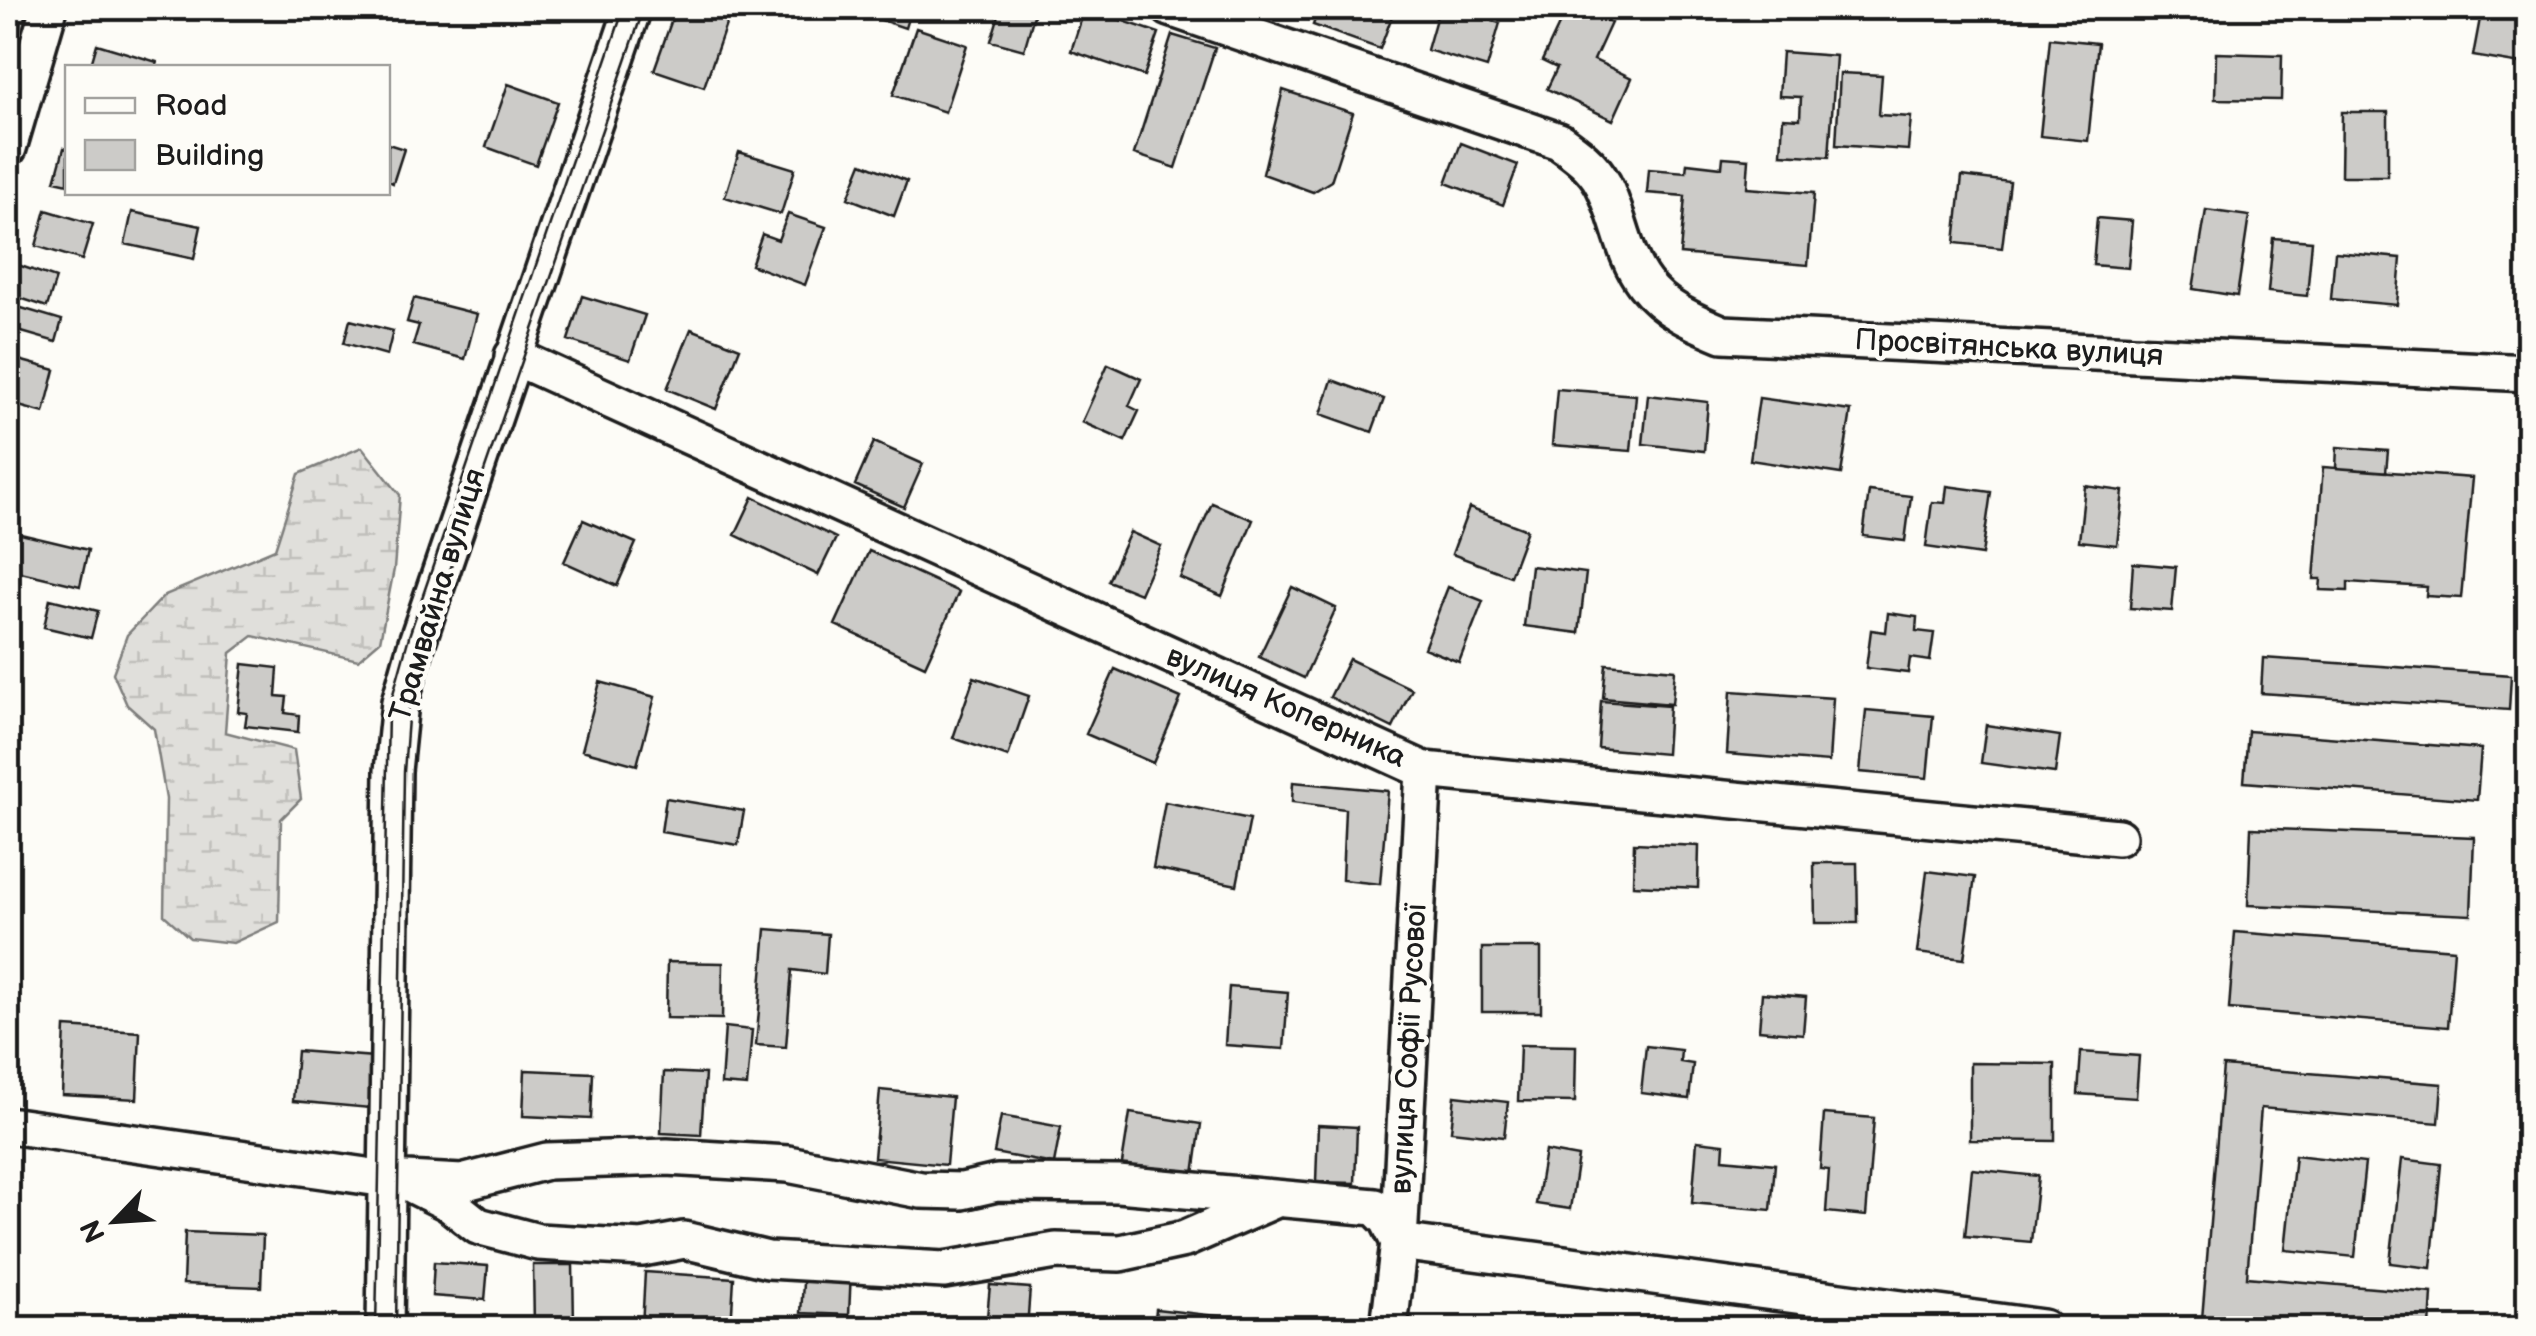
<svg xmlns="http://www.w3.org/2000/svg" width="2536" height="1336" viewBox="0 0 2536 1336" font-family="'Balsamiq Sans',sans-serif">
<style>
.wetland{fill:url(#wetland-marsh);stroke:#7e7e7c;stroke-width:2.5}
.building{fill:#cccbc8;stroke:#1c1c1c;stroke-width:2.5}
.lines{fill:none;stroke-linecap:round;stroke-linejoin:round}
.street-casing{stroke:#1c1c1c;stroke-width:42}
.street{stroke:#fdfcf7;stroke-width:35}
.tram{stroke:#1c1c1c;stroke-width:2.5}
.labels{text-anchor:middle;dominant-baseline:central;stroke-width:9;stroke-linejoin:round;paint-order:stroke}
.street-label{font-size:30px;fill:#1c1c1c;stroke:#fdfcf7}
</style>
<defs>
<pattern id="wetland-marsh" width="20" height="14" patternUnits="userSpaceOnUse" patternTransform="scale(2.5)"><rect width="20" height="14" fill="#e0dfdb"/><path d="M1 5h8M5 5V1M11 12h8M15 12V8" fill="none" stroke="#c0bfbb"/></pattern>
</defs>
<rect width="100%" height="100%" fill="#fdfcf7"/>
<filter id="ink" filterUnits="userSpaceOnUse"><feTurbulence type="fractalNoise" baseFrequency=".01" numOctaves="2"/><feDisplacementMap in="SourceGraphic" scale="20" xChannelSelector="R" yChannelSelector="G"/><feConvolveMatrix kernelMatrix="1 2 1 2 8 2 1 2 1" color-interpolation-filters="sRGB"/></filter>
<g filter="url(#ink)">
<path class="wetland" d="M362,447L400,495L394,569L380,641L358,660L253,636L231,653L225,732L294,750L301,799L281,819L279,922L233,943L190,938L164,915L166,799L154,729L127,705L113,673L127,635L165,595L275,549L299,474Z"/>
<path class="building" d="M676,8H716L730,13L704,87L654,70Z
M852,8H911L905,28L851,10Z
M1001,8H1036L1024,50L991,41Z
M1085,8L1159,33L1144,76L1071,51Z
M1319,8H1395L1380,49L1313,25Z
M1439,8L1500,23L1487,68L1427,50Z
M1567,8H1577L1611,23L1594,60L1632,78L1613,120L1547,89L1557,68L1542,61Z
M2482,8H2528L2521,64L2473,56Z
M916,28L967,45L945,112L893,95Z
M1172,35L1215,48L1176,168L1134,154Z
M2050,38L2098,43L2088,141L2040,136Z
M97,44L157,62L155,68H90Z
M1782,52L1836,56L1829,157L1781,154L1783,118L1800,119L1801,97L1779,96Z
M2216,53L2282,55L2281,100L2215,99Z
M1840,73L1882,75L1879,115L1911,117L1908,150L1836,145Z
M508,84L558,102L536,165L486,147Z
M1283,90L1353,113L1331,181L1313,192L1263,174Z
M2342,112H2388V176H2341Z
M1461,143L1518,165L1503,205L1446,183Z
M388,144L404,149L393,183L388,181Z
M64,148L68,149V184L55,181Z
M739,152L795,169L781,214L725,197Z
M1723,157L1749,159L1747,188L1814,193L1808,265L1680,254L1685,196L1647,193L1649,169L1686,172L1687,163L1722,167Z
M862,163L907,181L894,216L848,198Z
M1962,176L2010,182L2002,248L1955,243Z
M46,210L93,224L82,260L36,246Z
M2206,210L2249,216L2237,296L2193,289Z
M132,212L201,226L194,259L125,244Z
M788,214L826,227L805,285L751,265L762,234L778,240Z
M2097,218L2132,221L2128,268L2093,265Z
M2273,238L2312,241L2307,296L2268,292Z
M2335,252L2401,258L2397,305L2331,299Z
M12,263L56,278L47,307L8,294V275Z
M582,296L645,315L630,360L568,340Z
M414,298L477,314L465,359L413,345L419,325L407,322Z
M8,304L62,320L56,342L8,328Z
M350,320L393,331L387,355L344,343Z
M691,329L740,348L716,409L667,389Z
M8,357L55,370L44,413L8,403Z
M1108,364L1141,379L1129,406L1139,411L1125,441L1082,422Z
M1332,380L1384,399L1372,432L1321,414Z
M1557,389L1636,395L1631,451L1552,445Z
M1648,395L1708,402L1704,451L1643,444Z
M1759,398L1851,411L1841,474L1750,460Z
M874,442L923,464L904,507L855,485Z
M2337,447L2388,451L2386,472L2336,468Z
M2323,467L2472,478L2461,598L2426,596L2427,587L2348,582V591L2320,590L2321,579H2314Z
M1947,486L1991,492L1982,555L1926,547L1932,502L1945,503Z
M2085,486L2123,491L2117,545L2079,541Z
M1869,491L1911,496L1905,541L1863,536Z
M753,497L836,538L818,575L735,535Z
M1212,503L1253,520L1222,596L1180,578Z
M1469,508L1527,530L1510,576L1452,554Z
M583,520L636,543L617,586L564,562Z
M8,531L88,550L80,586L8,569Z
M1130,532L1161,546L1140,594L1108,581Z
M869,551L959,592L925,666L835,625Z
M2133,563L2176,567L2172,611L2130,608Z
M1531,566L1586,573L1579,633L1524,626Z
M1292,587L1336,608L1304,678L1259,657Z
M1448,587L1483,601L1459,662L1424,648Z
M50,599L98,611L91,638L44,627Z
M1888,613L1917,617L1916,631L1934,633L1930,661L1910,658L1908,673L1866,668L1871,630L1886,632Z
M2263,658L2511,675L2509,710L2261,693Z
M1349,659L1412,689L1393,728L1330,697Z
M243,664L278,668L276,696L287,697L285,713L299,715L298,732L245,726L247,713L238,712Z
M1606,664L1675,670L1672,704L1603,698Z
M1115,669L1181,698L1153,763L1086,734Z
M974,677L1029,696L1008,757L953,738Z
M600,682L655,697L637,765L582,750Z
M1731,691L1833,698L1829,762L1727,754Z
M1601,701L1669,706L1666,754L1598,748Z
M1866,710L1933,716L1927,778L1860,772Z
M1986,725L2060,736L2055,773L1981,763Z
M2248,731L2481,749L2477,800L2244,782Z
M1293,782L1388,791L1380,884L1342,880L1345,809L1292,802Z
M666,798L744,811L738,845L661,832Z
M1165,802L1250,819L1237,885L1153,868Z
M2251,828L2474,837L2471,915L2248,905Z
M1634,843L1699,846L1698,888L1633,885Z
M1814,863H1857L1858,923H1815Z
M1927,871L1975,877L1964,959L1917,953Z
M766,929L828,934L825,974L792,970L786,1047L756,1045Z
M2235,932L2454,949L2448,1027L2229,1009Z
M1482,948H1541V1012H1482Z
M667,962L723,963L722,1019L666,1018Z
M1229,987L1288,992L1284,1049L1225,1045Z
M1762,993L1806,997L1803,1034L1759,1030Z
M65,1027L140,1032L137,1099L62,1095Z
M725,1027L752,1030L747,1086L721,1084Z
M1520,1045L1576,1046L1575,1102L1518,1101Z
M1646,1046L1681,1050L1680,1062L1693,1064L1689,1099L1641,1093Z
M297,1051L374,1057L370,1108L293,1101Z
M2081,1052L2139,1056L2136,1098L2078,1094Z
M1970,1063L2055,1064V1141L1970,1140Z
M2223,1066L2442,1084L2439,1123L2261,1108L2247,1277L2432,1293L2430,1328H2310L2202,1319Z
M525,1070L593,1073L591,1119L523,1116Z
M664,1072L705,1074L701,1135L661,1133Z
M880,1090L952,1097L946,1165L874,1158Z
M1455,1096L1508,1102L1504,1137L1451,1131Z
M1130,1113L1201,1124L1193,1181L1121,1170Z
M1824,1114L1874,1118L1866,1216L1826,1212L1829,1170L1820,1169Z
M1001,1116L1061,1127L1054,1164L994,1153Z
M1318,1125L1357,1127L1355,1183L1316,1182Z
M1697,1141L1724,1144L1723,1159L1775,1164L1771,1210L1692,1203Z
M1545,1151L1578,1157L1570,1209L1536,1204Z
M2295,1155L2365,1163L2355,1257L2285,1250Z
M2402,1159L2441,1164L2431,1268L2390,1263Z
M1972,1169L2038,1176L2031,1242L1965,1236Z
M185,1232L263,1235L261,1287L183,1284Z
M434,1262L488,1266L485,1300L432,1296Z
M533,1265H573L574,1325L534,1326Z
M804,1268L851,1270L849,1315L801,1313Z
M645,1272L734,1278L731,1328L642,1327Z
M990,1285L1030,1288L1027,1328H986Z
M1156,1309L1234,1318L1233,1328H1154Z
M1445,1322L1508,1326L1507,1328H1445Z
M1250,1323L1342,1327V1328H1249Z"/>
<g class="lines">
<defs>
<path id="street" d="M1170,8L1559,141C1576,153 1593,165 1603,184C1620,217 1622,254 1645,284C1665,310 1694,322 1723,334L2528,373
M8,148L49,8
M513,356L1424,770L2118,837
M8,1125L387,1179L462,1183L547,1161L667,1157L788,1164L921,1190L962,1191L997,1183L1118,1184L1375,1207L1388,1220L1399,1242L2043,1328
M415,1186L449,1203L478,1226L538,1242L642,1248L684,1240L768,1260L944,1270L1056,1251L1120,1253L1185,1239L1274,1200
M385,1328L393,771L400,702L417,642L633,8
M1389,1328L1399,1242L1424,770"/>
</defs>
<use href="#street" class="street-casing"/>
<use href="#street" class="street"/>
<path class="tram" d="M376,1328L388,712L410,633L624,8
M396,1328L404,772L409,705L430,628L644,8"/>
</g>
</g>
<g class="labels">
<g class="street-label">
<text transform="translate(2009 348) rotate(3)">Просвітянська вулиця</text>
<text transform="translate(438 595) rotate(-73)">Трамвайна вулиця</text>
<text transform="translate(1286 707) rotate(24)">вулиця Коперника</text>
<text transform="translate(1409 1049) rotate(-87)">вулиця Софії Русової</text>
</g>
</g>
<rect width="2536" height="1336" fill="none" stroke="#fdfcf7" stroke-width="40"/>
<rect x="20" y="20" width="2496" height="1296" fill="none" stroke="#1c1c1c" stroke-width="4" filter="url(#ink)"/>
<rect x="65" y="65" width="325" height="130" fill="#fdfcf7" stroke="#a3a29f" stroke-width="2.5"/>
<rect x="85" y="98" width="50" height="15" fill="#fdfcf7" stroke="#a3a29f" stroke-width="2.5"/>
<text x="155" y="115" font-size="30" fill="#1c1c1c">Road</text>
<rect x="85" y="140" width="50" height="30" fill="#cccbc8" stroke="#a3a29f" stroke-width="2.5"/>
<text x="155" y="165" font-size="30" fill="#1c1c1c">Building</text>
<g transform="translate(115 1221) rotate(245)" stroke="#fdfcf7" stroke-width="8" paint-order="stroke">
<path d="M0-8L18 38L0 25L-18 38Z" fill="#1c1c1c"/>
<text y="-15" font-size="28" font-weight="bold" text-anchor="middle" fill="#1c1c1c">N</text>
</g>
</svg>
